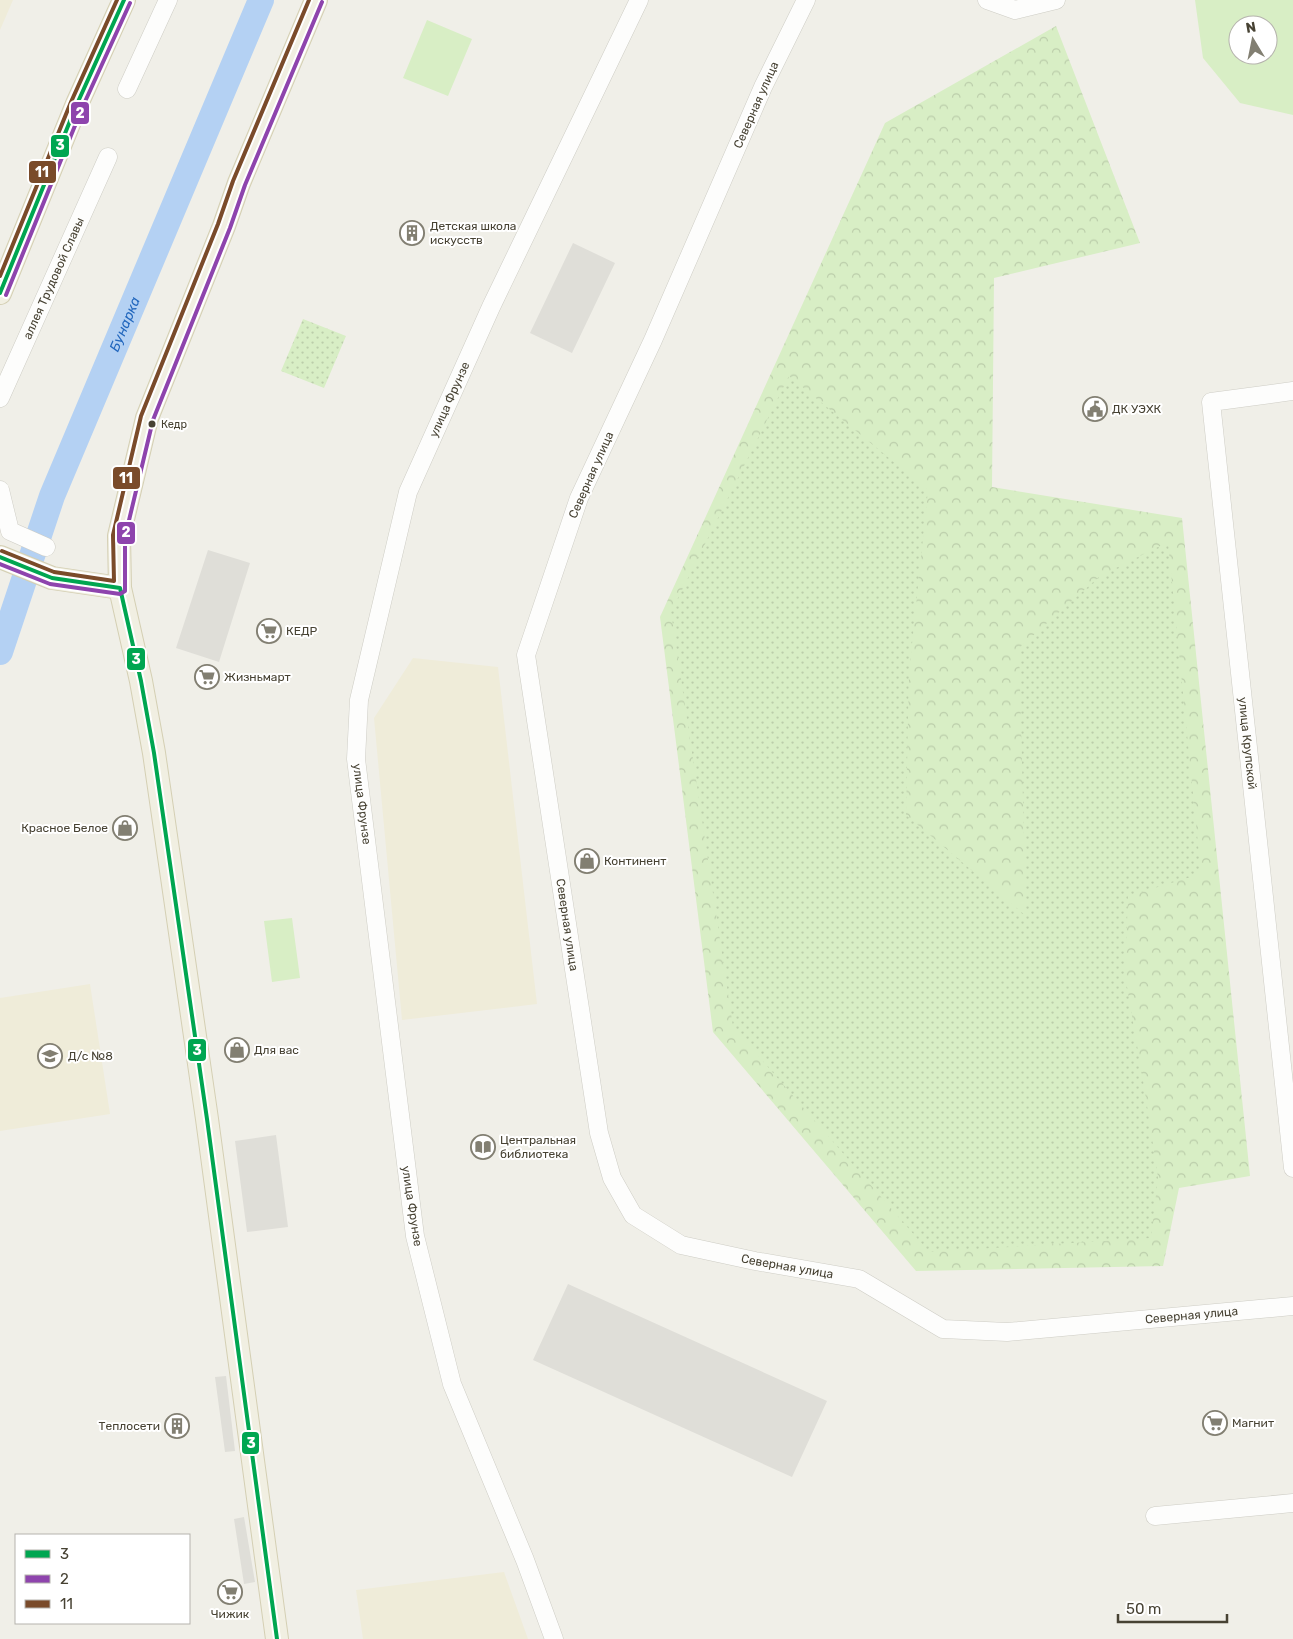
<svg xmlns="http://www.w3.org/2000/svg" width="1293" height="1639" viewBox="0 0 1293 1639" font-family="Rubik,sans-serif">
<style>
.education{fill:#efecd9}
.grass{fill:#d8eec5;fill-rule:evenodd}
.forest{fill:url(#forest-crowns)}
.park{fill:url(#park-dots)}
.parking{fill:#dfded8}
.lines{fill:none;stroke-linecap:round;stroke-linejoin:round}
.river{stroke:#b4d1f3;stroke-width:26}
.minor-casing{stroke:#cecdc5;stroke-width:19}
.major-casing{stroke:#d4cfb3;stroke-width:24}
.minor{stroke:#fdfdfc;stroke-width:18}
.major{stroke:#f1efe2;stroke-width:22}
.bus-1-casing{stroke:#fff;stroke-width:8}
.bus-2-casing{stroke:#fff;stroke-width:8}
.bus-3-casing{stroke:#fff;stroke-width:8}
.bus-1{stroke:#00a651;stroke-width:4}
.bus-2{stroke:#8e44ad;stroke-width:4}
.bus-3{stroke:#7a4b2a;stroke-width:4}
.bus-dot{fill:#474233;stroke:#fff;stroke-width:2}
.labels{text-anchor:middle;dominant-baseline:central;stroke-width:4;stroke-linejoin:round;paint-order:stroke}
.bus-label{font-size:11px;fill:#474233;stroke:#fff;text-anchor:start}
.street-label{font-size:12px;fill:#474233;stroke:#fff}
.poi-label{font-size:12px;fill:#474233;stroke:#fff;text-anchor:start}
.water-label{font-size:14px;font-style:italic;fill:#2267bd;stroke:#fff}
.line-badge{stroke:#fff;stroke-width:2}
.badge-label{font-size:14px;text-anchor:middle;font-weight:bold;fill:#fff}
</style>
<defs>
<pattern id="forest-crowns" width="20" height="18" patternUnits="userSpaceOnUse" patternTransform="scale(1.25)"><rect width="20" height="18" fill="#d8eec5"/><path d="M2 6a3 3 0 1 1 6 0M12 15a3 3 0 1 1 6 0" fill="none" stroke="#bbcdaa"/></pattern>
<pattern id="park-dots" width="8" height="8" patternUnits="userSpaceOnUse" patternTransform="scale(1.25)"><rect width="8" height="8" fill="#d8eec5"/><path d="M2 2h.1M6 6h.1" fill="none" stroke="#bbcdaa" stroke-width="1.8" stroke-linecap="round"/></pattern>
</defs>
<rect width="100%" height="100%" fill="#f0efe8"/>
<path class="education" d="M0,0H13L0,30Z
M413,658L498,667L537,1004L402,1020L374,718Z
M90,984L110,1114L0,1131V998Z
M504,1572L528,1639H363L356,1590Z"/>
<path class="grass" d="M1195,0H1293V115L1240,103L1203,58ZM1238,25H1268V55H1238Z
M427,20L472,39L448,96L403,78Z
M292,918L300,978L272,982L264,921Z"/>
<path class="forest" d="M1056,26L1140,243L994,278L992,487L1182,518L1250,1176L1179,1188L1163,1266L916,1271L713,1032L660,617L885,123Z"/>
<path class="park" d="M303,319L346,336L324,388L281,371Z
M789,376L928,490L909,673L906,815L1026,916L1019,648L1100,576L1168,542L1201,874L1128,896L1125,975L1144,1086L1158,1177L1151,1238L929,1252L733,1027L671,612Z"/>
<path class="parking" d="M573,243L615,263L572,353L530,333Z
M208,550L250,563L219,662L176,648Z
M276,1135L288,1227L247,1232L235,1141Z
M568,1284L827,1401L792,1477L533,1360Z
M226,1376L235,1451L225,1452L215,1377Z
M244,1517L255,1582L244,1584L234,1519Z"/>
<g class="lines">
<path class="river" id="s1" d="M0,652L52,496L261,0"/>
<defs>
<g id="minor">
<path id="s2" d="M806,0L763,87L653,340L579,498L526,655L599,1133L612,1178L633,1215L681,1245L755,1261L859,1279L943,1329L1007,1332L1293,1306"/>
<path d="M987,0L1015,10L1056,0"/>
<path d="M127,89L168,0"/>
<path id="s3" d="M1293,391L1211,402L1293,1168"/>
<path id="s4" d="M0,398L108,157"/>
<path d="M0,490L10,531L46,547"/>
<path d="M1155,1516L1293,1503"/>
<path id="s5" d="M554,1639L525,1560L452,1384L415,1236L356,759L359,700L408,492L491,307L639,0"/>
</g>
<path id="major" d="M0,293L77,104L124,0
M0,557L52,578L120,588
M277,1639L207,1119L154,753L141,681L120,588L119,536L147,418L224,226L239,183L316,0"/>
</defs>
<use href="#minor" class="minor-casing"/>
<use href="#major" class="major-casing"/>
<use href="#minor" class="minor"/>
<use href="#major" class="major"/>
<defs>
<path id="bus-1" d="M0,293L77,104L124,0
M0,557L52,578L120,588L141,681L154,753L207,1119L277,1639"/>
<path id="bus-2" d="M6,295L83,106L130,3
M0,564L50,584L120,594L125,591V537L153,420L230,228L245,185L322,2"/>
<path id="bus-3" d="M0,276L71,102L117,0
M2,551L54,572L114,581L113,535L141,416L218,224L233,181L309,0"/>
</defs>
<use href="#bus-1" class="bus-1-casing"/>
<use href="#bus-2" class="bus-2-casing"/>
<use href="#bus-3" class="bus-3-casing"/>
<use href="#bus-1" class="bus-1"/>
<use href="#bus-2" class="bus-2"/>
<use href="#bus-3" class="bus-3"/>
</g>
<defs>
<symbol id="building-ring" viewBox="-11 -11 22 22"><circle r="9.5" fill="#fff" stroke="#827f72" stroke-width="1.5"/><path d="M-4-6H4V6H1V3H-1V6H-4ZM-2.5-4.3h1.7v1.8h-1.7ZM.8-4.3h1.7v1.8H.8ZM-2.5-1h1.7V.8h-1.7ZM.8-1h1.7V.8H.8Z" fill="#827f72"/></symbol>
<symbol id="civic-ring" viewBox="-11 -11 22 22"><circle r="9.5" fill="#fff" stroke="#827f72" stroke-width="1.5"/><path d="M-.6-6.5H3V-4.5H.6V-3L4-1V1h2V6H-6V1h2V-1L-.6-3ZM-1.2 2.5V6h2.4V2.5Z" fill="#827f72"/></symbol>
<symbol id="supermarket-ring" viewBox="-11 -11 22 22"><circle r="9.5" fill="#fff" stroke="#827f72" stroke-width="1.5"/><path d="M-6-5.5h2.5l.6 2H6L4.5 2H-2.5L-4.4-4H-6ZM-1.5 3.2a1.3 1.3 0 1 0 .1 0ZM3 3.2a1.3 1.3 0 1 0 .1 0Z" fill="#827f72"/></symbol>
<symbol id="shop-ring" viewBox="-11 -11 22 22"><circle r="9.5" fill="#fff" stroke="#827f72" stroke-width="1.5"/><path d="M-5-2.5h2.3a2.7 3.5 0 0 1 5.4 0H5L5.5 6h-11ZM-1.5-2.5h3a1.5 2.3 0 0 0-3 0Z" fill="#827f72"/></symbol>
<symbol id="school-ring" viewBox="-11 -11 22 22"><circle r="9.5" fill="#fff" stroke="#827f72" stroke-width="1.5"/><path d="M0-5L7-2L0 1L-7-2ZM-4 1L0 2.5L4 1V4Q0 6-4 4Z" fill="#827f72"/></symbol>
<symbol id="library-ring" viewBox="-11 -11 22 22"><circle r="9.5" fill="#fff" stroke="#827f72" stroke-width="1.5"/><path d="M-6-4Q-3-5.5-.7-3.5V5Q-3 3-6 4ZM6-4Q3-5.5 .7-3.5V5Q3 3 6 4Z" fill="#827f72"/></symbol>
</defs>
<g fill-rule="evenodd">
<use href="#building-ring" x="398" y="219" width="28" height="28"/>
<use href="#civic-ring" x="1081" y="395" width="28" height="28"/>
<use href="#supermarket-ring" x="255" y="617" width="28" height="28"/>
<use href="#supermarket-ring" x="193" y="663" width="28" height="28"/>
<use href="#shop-ring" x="111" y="814" width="28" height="28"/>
<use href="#shop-ring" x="573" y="847" width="28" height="28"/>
<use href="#shop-ring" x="223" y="1036" width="28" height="28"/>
<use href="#school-ring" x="36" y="1042" width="28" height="28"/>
<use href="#library-ring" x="469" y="1133" width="28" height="28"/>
<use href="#supermarket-ring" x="1201" y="1409" width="28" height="28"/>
<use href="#building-ring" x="163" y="1412" width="28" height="28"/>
<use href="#supermarket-ring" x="216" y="1578" width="28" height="28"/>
</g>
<circle class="bus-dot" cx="152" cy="424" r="4.5"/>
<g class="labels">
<g class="bus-label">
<text x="161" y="424">Кедр</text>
</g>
<g class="street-label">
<text transform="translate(756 105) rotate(-66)">Северная улица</text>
<text stroke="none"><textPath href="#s4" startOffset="131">аллея Трудовой Славы</textPath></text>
<text stroke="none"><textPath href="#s5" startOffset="1282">улица Фрунзе</textPath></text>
<text transform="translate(591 475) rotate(-66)">Северная улица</text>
<text stroke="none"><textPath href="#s3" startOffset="426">улица Крупской</textPath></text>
<text transform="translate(362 804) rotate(83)">улица Фрунзе</text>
<text stroke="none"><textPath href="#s2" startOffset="986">Северная улица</textPath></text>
<text transform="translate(412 1206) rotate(81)">улица Фрунзе</text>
<text stroke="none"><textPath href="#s2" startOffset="1451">Северная улица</textPath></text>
<text stroke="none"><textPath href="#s2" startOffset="1871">Северная улица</textPath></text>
</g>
<g class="poi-label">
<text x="430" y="226">Детская школа<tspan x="430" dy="14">искусств</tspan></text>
<text x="1112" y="409">ДК УЭХК</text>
<text x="286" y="631">КЕДР</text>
<text x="224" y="677">Жизньмарт</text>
<text x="108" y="828" text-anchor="end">Красное Белое</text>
<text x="604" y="861">Континент</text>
<text x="254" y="1050">Для вас</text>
<text x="68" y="1056">Д/с №8</text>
<text x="500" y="1140">Центральная<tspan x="500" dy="14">библиотека</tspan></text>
<text x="1232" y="1423">Магнит</text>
<text x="160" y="1426" text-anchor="end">Теплосети</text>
<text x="230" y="1614" text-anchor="middle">Чижик</text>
</g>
<g class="water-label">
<text stroke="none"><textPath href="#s1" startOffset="351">Бунарка</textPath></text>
</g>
</g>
<g class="line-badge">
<rect x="70" y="101" width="20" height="24" rx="5" fill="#8e44ad"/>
<rect x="50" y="134" width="20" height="24" rx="5" fill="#00a651"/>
<rect x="28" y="160" width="29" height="24" rx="5" fill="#7a4b2a"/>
<rect x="112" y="466" width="29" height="24" rx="5" fill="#7a4b2a"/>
<rect x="116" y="521" width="20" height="24" rx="5" fill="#8e44ad"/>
<rect x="126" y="647" width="20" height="24" rx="5" fill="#00a651"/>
<rect x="187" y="1038" width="20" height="24" rx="5" fill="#00a651"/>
<rect x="241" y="1431" width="19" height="24" rx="5" fill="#00a651"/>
</g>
<g class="badge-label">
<text x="80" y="118">2</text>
<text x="60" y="150">3</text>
<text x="42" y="177">11</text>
<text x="126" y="483">11</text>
<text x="126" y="537">2</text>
<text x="136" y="664">3</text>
<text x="197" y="1055">3</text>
<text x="251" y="1448">3</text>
</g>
<rect x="15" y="1534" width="175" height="90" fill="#ffffff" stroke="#b5b3ad"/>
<rect x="25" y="1550" width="25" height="8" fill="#00a651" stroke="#b5b3ad"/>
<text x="60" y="1559" font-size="15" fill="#474233">3</text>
<rect x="25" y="1575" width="25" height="8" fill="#8e44ad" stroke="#b5b3ad"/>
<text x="60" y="1584" font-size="15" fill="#474233">2</text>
<rect x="25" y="1600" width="25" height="8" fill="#7a4b2a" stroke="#b5b3ad"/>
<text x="60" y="1609" font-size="15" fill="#474233">11</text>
<g transform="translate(1253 40) rotate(350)"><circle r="24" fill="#ffffff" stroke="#b5b3ad"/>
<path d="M0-4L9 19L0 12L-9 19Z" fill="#827f72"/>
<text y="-8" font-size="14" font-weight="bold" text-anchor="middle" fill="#474233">N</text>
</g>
<path d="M1118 1614v8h109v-8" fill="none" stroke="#474233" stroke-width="2.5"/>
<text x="1126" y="1614" font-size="15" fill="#474233" stroke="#ffffff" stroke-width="4" paint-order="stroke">50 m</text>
</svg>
